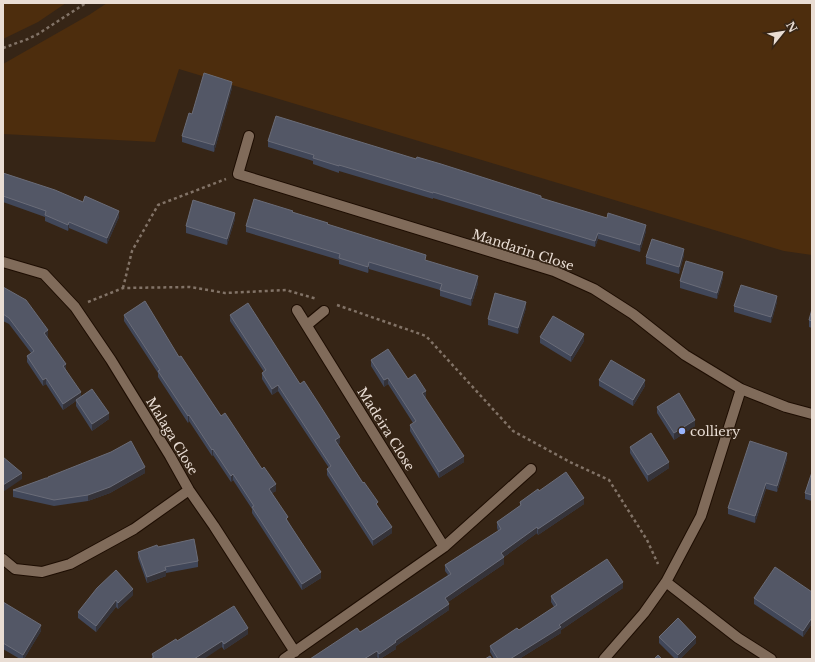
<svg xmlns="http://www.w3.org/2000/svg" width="815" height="662" viewBox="0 0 815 662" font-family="'Libre Baskerville',serif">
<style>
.green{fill:#4d2d0d}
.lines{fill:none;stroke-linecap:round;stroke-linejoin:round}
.minor-casing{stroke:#1d0d02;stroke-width:12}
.path{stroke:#827367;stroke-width:2.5;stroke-dasharray:3 3;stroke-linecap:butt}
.minor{stroke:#806b5a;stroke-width:10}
.wall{fill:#414759}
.shaded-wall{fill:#353339}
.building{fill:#535766;stroke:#6a6c78}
.poi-dot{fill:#9ab5fd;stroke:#362516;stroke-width:1.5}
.labels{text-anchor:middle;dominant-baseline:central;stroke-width:3.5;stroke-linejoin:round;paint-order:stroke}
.street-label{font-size:13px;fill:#e9ddd4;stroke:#362516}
.poi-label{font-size:13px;fill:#e9ddd4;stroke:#362516;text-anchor:start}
</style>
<rect width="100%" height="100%" fill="#362516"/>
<path class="green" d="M3,3H66L38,22L3,39Z
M107,3H812V255L784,251L179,69L155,142L3,134V64L89,15Z"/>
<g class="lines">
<defs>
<path id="minor" d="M249,136L238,174L554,271L594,289L633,314L685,355L741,389L786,407L812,414
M3,262L44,274L75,307L111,360L170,456L189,490L214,526L295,652
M297,310L444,547
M307,325L324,311
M3,559L15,569L42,572L70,564L134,529L189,490
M666,582L738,638L771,659
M284,659L444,547L531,469
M604,659L644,613L666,582L701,516L741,389"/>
</defs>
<use href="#minor" class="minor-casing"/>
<path class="path" d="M3,48L28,39L38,34L86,3
M123,288L132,251L158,205L226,179
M88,302L123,288L190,287L225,293L286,290L317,299
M337,305L426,336L513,431L570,462L609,480L647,540L658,564"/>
<use href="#minor" class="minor"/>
</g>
<path class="wall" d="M232,88L214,152L182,142V136Z
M268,141L541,198L646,231L640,252L598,239L595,247L433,198V199L339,171V173L313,164V161L268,147Z
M3,173L83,202L119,217L107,244L69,228L68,231L45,221V217L3,202Z
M293,213L328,225L426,261L478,283L471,306L440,296V290L369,269L368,273L339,264V260L246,232V226Z
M235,219L227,245L186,233V226Z
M684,255L679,274L646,264V257Z
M723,278L717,299L680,288V281Z
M3,287L48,336L47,337L81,396L109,419L92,431L76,406V401L63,410L46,384L43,386L27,362V356L31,353L9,324L3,321Z
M777,302L771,323L734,312V306Z
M526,308L518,334L488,325V319Z
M812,309V328L809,327V320Z
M124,315L179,357L276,491L272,493L321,578L302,590L252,513V509L233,480L231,482L213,455L212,456L189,421L188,423L158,377V373L124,321Z
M230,315L300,384L340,443L338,444L378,506L392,533L373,546L327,475V469L329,468L278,391L272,395L262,379V373L264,372L230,321Z
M540,337L584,341L571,362L540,343Z
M371,360L408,379L426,397L425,398L464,462L439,478L410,431V425L413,423L388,384L384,387L371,366Z
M599,380L645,386L633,406L599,386Z
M657,407L695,426L674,440L657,413Z
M630,447L669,468L648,482L630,453Z
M787,459L777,492L766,489L755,523L728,514V508Z
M812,472V501L805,499V493Z
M145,473L110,493L88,501L54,506L13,497V490L48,478Z
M539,491L584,504L538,535L537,533L504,557V564L448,602L449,610L396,646V649L380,659H378L377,657L373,659H310L360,632L448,575L445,571V565L498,531L497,528V522L520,506V502Z
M158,547L198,561V567L166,573V576L147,583L138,558V552Z
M623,588L561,630V633L519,659H494L490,652V646L519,630L554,607L551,602V596Z
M812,592V626L811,625L803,637L754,604V598Z
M133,595L118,609L116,607L96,632L78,618V612Z
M3,602L41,631L24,659H20L3,649Z
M248,634L224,650L222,647L152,658V654L177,641Z
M659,637L696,643L680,659H675L659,643Z"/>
<path class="shaded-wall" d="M232,82V88L214,152V145Z
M119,211V217L107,244V238Z
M235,213V219L227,245V239Z
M69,222V228L68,231V225Z
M646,225V231L640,252V245Z
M598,233V239L595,247V241Z
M684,249V255L679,274V267Z
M369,262V269L368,273V267Z
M723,272V278L717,299V293Z
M478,276V283L471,306V299Z
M777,296V302L771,323V317Z
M526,302V308L518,334V328Z
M48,330V336L44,339V333Z
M584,334V341L571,362V356Z
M66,364V371L63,366Z
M46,378V384L43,386V380Z
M388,378V384L384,387V380Z
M645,380V386L633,406V400Z
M278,385V391L272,395V389Z
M426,391V397L422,399V393Z
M81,392V398L76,400V401L63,410V404Z
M109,413V419L92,431V424Z
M189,415V421L188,423V416Z
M695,420V426L674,440V433Z
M340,437V443L335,446V440Z
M213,449V455L212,456V450Z
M787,453V459L777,492V486Z
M464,456V462L439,478V472Z
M669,462V468L648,482V475Z
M145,467V473L110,493L88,501V495Z
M22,473V479L3,492V485Z
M233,474V480L231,482V476Z
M766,483V489L755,523V516Z
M276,484V491L269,495V489Z
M584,498V504L538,535V529Z
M392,527V533L373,546V540Z
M537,527V533L501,559V553Z
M504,557V564L445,604V598Z
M166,570V576L147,583V577Z
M321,572V578L302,590V584Z
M623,582V588L561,630V633L519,659H510L559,625Z
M133,589V595L118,609V603Z
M116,600V607L96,632V626Z
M449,604V610L396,646V649L380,659H379V654L395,641Z
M811,619V625L803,637V631Z
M41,625V631L24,659H23V655Z
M248,628V634L224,650V644Z
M696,637V643L680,659H678V655Z
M222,641V647L204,659H194Z
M377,651V657L373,659H364Z"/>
<path class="building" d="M204,73L232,82L214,145L182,136L189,113L192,114Z
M276,116L416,159L417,157L441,164L541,196V198L607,218L608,213L646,225L640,245L598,233L595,241L433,192V193L339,165V166L313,158L314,155L268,141Z
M3,173L55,190L83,202L85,196L119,211L107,238L69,222L68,225L45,215L46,211L3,196Z
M254,199L293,211L292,212L328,223L327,224L426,255L425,260L478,276L471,299L440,290L442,284L369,262L368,267L339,258L340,254L246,226Z
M193,200L235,213L227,239L186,226Z
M652,239L684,249L679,267L646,257Z
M686,261L723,272L717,293L680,281Z
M741,285L777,296L771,317L734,306Z
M3,287L26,300L48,330L44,333L66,364L63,366L81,392L63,404L46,378L43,380L27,356L34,351L9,318L3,314Z
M495,293L526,302L518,328L488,319Z
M145,301L179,357L181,356L221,416L225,413L262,469L264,467L276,484L269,489L288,517L286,519L321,572L302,584L252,507L254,506L233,474L231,476L213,449L212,450L189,415L188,416L158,371L160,370L124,315Z
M248,303L300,384L304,381L319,404L340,437L335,440L363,483L364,482L378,502L376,504L392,527L373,540L327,469L331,466L278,385L272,389L262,373L266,370L230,315Z
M812,309V321L809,320Z
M553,316L584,334L571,356L540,337Z
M388,349L408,379L415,374L426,391L422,393L464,456L439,472L410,425L416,421L388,378L384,380L371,360Z
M611,360L645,380L633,400L599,380Z
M92,389L109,413L92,424L76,400Z
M679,393L695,420L674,433L657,407Z
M651,433L669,462L648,475L630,447Z
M131,441L145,467L110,487L88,495L54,500L13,490L46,478H48V477L111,452Z
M750,441L787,453L777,486L766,483L755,516L728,508Z
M3,457L22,473L3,485Z
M566,472L584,498L538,529L537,527L501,553L504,557L445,598L449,604L395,641L396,642L379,654L377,651L364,659H310L357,628L360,632L451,574L445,565L501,529L497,522L521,505L520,502L538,489L539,491Z
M812,472V495L805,493Z
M194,539L198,561L165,567L166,570L147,577L138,552L157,545L158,547Z
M607,559L623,582L559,625L561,627L510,659H498L490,646L517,628L519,630L557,605L551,596Z
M775,567L812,592V620L811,619L803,631L754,598Z
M116,570L133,589L118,603L116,600L96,626L78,612L97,588Z
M3,602L41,625L23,655L3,643Z
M234,606L248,628L224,644L222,641L194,659H151L154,657L152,654L176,639L177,641Z
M678,618L696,637L678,655L659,637Z
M658,655L662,659H654Z
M490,656L492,659H485Z"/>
<circle class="poi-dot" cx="682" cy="431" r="4"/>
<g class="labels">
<g class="street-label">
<text transform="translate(523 250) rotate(18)">Mandarin Close</text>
<text transform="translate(386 429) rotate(58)">Madeira Close</text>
<text transform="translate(172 436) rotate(59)">Malaga Close</text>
</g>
<g class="poi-label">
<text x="690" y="431">colliery</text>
</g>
</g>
<rect width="815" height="662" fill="none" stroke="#e9ddd4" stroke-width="8"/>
<g transform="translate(783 32) rotate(60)" stroke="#362516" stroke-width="3" paint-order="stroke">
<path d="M0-3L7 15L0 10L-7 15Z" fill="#e9ddd4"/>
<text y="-6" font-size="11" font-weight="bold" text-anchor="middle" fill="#e9ddd4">N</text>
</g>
</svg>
